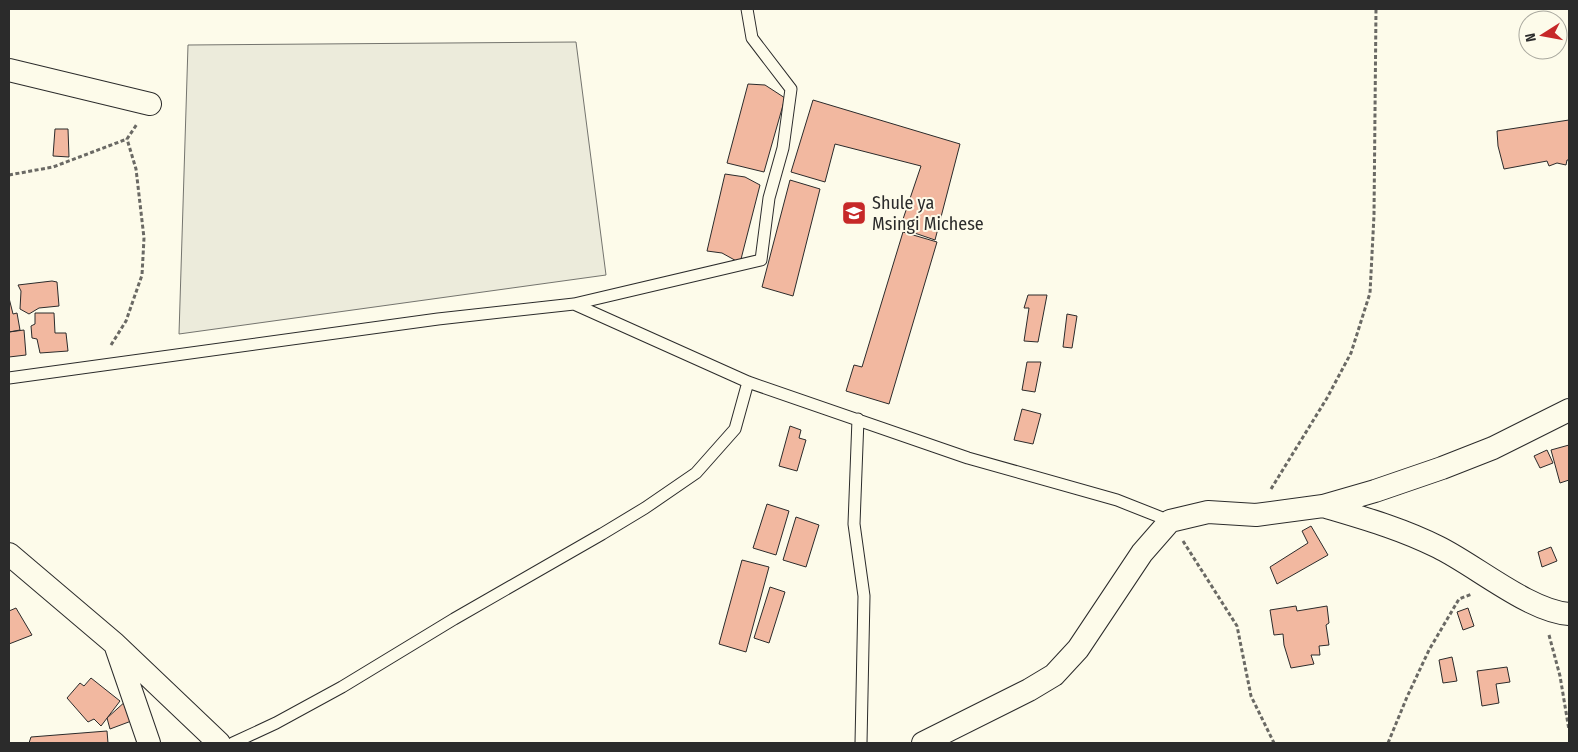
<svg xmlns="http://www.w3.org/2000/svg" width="1578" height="752" viewBox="0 0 1578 752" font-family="'Fira Sans Condensed',sans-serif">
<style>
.green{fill:#ecebdb;stroke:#74746e}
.building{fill:#f2b8a0;stroke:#2b2b2b}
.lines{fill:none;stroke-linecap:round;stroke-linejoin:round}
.service-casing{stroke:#2b2b2b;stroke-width:13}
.minor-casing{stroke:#2b2b2b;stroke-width:24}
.path{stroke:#6a6964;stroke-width:3;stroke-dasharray:4 2.5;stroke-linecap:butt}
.service{stroke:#fdfbea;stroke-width:11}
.minor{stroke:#fdfbea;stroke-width:22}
.labels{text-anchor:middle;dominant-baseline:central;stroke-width:4;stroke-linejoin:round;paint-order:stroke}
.poi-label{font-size:18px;fill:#2b2b2b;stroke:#fdfbea;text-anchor:start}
</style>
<rect width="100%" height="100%" fill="#fdfbea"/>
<path class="green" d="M576,42L606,275L179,334L188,45Z"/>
<path class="building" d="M748,84L765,85L785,98L764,172L727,163Z
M813,100L960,144L935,240L900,228L921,166L835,144L825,182L791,172Z
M1569,120V160H1567L1566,165L1557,163L1549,166L1547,161L1504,169L1498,146L1497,131Z
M55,129H68L69,157L53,156Z
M725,174L745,177L760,185L740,263L722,253L707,251Z
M790,180L820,189L793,296L762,287Z
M903,232L937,242L889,404L846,391L854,365L862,367Z
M52,281L57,282L59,306L39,308L29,314L20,309L21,291L18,285Z
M1028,295H1047L1038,342L1024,341L1029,308H1024Z
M9,298L13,314L17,313L20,330L9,332Z
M35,313H54L55,333H66L68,351L40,353L37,339L32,338L31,326L35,324Z
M1067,314L1077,316L1072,348L1063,347Z
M24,330L26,355L9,357V332Z
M1027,362H1041L1035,392L1022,390Z
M1022,409L1041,414L1033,444L1014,440Z
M790,426L801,430L799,438L806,440L797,471L779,466Z
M1569,445V480L1560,483L1551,450Z
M1547,450L1553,463L1540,468L1534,456Z
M767,504L789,511L776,555L753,548Z
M796,517L819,525L806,567L783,560Z
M1311,526L1328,555L1277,584L1270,567L1308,543L1302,531Z
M1551,547L1557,561L1542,567L1538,552Z
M742,560L769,567L746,652L719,644Z
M770,587L785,592L769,643L754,638Z
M1296,606L1297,611L1327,606L1329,623L1326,625L1329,645L1319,646L1320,655H1311L1314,664L1291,668L1284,645L1283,634L1274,635L1270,610Z
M16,608L32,635L9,644V611Z
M1468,608L1474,626L1463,630L1457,612Z
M1452,657L1457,681L1443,683L1439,660Z
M1507,667L1510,682L1496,684L1499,703L1482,706L1477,671Z
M91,678L120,701L101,726L94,719L88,722L67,698L80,683L84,686Z
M127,700L134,720L110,729L107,718Z
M107,731L108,743H29L31,737Z"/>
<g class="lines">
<defs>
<path id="service" d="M574,304L748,382L968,458L1117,500L1170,521
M9,378L438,319L574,304L761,260L769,198L783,148L791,89L752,38L747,9
M858,419L854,524L864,596L861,743
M233,743L276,723L342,687L454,619L602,534L645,508L696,473L735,429L748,382"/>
<path id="minor" d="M9,70L150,104
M1323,506C1363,518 1400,528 1438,547C1475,565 1529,611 1569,614
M9,554L115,644L219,743
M116,647L149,743
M923,743L1029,690L1054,675L1078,649L1142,553L1170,521L1208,512L1256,515L1323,506L1375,491L1442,468L1493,448L1569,410"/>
</defs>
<use href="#service" class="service-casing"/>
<use href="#minor" class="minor-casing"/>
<path class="path" d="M9,175L53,167L127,139
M111,345L126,321L142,275L144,238L136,169L127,139L137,124
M1271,489L1327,398L1351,353L1370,293L1374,215L1376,9
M1183,541L1237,626L1251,696L1274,743
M1549,635L1560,676L1569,730
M1388,743L1407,697L1429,650L1459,599L1472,594"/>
<use href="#service" class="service"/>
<use href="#minor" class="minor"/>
</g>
<defs>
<symbol id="school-square" viewBox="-11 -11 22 22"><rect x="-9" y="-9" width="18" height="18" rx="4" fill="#c62828" stroke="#fdfbea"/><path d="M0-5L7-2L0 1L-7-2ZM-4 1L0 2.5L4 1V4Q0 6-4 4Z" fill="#fff"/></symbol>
</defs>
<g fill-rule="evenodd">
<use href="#school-square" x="840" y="199" width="28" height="28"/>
</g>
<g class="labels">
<g class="poi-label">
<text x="872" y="203">Shule ya<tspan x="872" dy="21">Msingi Michese</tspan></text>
</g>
</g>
<rect width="1578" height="752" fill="none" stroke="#2b2b2b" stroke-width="20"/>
<g transform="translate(1543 35) rotate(259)"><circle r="24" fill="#fdfbea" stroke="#a9a89e"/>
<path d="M0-4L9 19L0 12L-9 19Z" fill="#c62828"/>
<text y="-8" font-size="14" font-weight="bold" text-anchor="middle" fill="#2b2b2b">N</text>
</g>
</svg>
